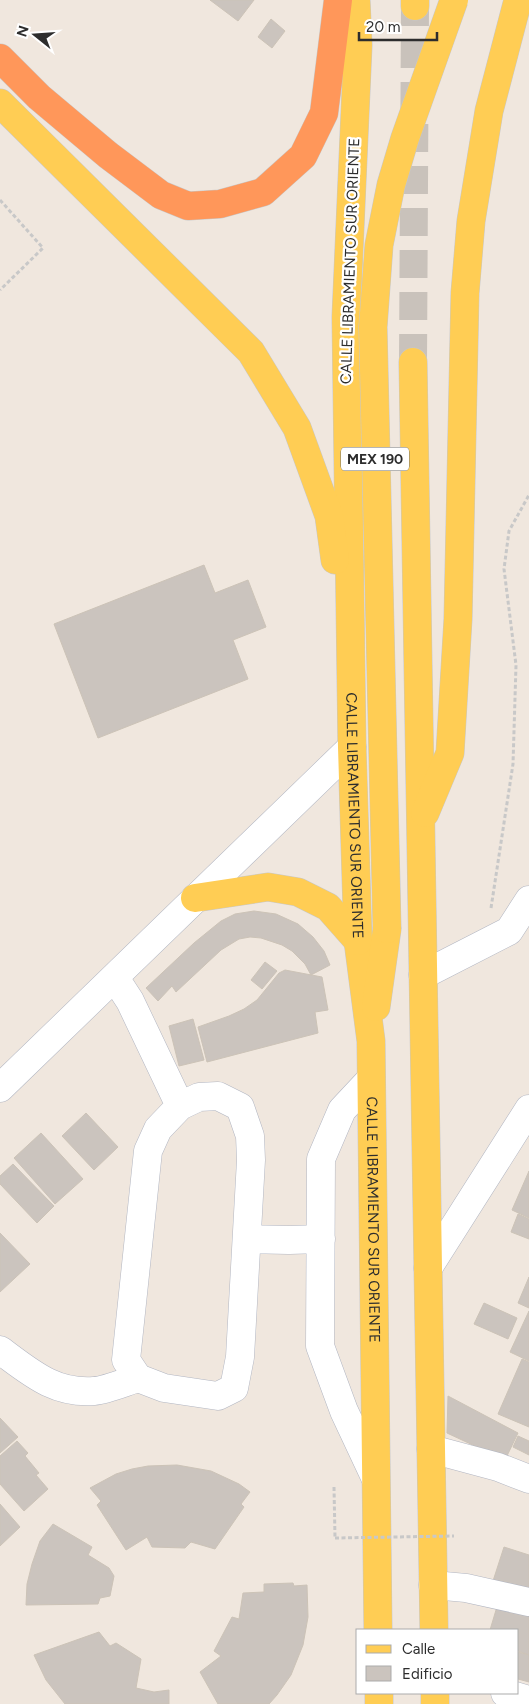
<svg xmlns="http://www.w3.org/2000/svg" width="529" height="1704" viewBox="0 0 529 1704" font-family="Figtree,sans-serif">
<style>
.building{fill:#cbc4be;stroke:#ccc3b7}
.lines{fill:none;stroke-linecap:round;stroke-linejoin:round}
.major-tunnel{stroke:#c9c2bb;stroke-width:28;stroke-dasharray:28 14;stroke-linecap:butt}
.minor-casing{stroke:#b2b6c2;stroke-width:29}
.major-casing{stroke:#c8c8c8;stroke-width:29}
.highway-casing{stroke:#c8c8c8;stroke-width:29}
.path{stroke:#c8c8c8;stroke-width:3;stroke-dasharray:4 2.5;stroke-linecap:butt}
.minor{stroke:#fff;stroke-width:28}
.major{stroke:#ffcd54;stroke-width:28}
.highway{stroke:#ff975a;stroke-width:28}
.major-bridge-casing{stroke:#c8c8c8;stroke-width:29;stroke-linecap:butt}
.path-bridge{stroke:#c8c8c8;stroke-width:3;stroke-dasharray:4 2.5;stroke-linecap:butt}
.major-bridge{stroke:#ffcd54;stroke-width:28}
.labels{text-anchor:middle;dominant-baseline:central;stroke-width:4.5;stroke-linejoin:round;paint-order:stroke}
.shield{fill:#fff;stroke:#6c6c6c;stroke-width:1}
.shield-label{font-size:14px;font-weight:bold;fill:#2d2d2d}
.street-label{font-size:15px;fill:#2d2d2d;stroke:#fff}
</style>
<rect width="100%" height="100%" fill="#f0e7de"/>
<path class="building" d="M210,0H254L238,21Z
M271,19L285,31L272,48L258,37Z
M204,565L215,593L248,580L266,627L233,640L248,679L98,738L54,624Z
M254,911L276,914L298,924L313,937L324,951L330,965L311,975L305,964L292,951L282,945L261,938L250,937L239,939L221,950L176,992L172,986L158,1001L146,988L194,943L221,921L235,914Z
M265,962L277,971L262,989L251,980Z
M285,970L322,977L328,1010L315,1012L318,1033L207,1062L198,1027L229,1016L244,1009L257,1000L279,973Z
M193,1019L204,1060L179,1066L169,1026Z
M86,1113L118,1147L94,1170L62,1136Z
M41,1133L83,1179L55,1204L14,1158Z
M13,1164L54,1206L37,1223L0,1184V1176Z
M529,1171V1218L512,1210Z
M518,1214L529,1219V1239L511,1232Z
M0,1233L30,1264L0,1292Z
M529,1277V1308L518,1303Z
M484,1303L517,1318L508,1339L474,1324Z
M529,1311V1361L510,1352Z
M522,1359L529,1362V1427L498,1414Z
M448,1396L518,1433L505,1460L447,1433Z
M0,1418L18,1437L0,1453Z
M518,1436L529,1441V1455L513,1447Z
M17,1441L28,1453L25,1456L39,1473L36,1475L48,1489L24,1511L0,1484V1456Z
M177,1465L211,1471L239,1484L250,1492L241,1504L244,1507L215,1549L191,1542L185,1548L152,1547L147,1537L126,1550L97,1505L101,1501L90,1488L116,1474L132,1469L148,1466Z
M0,1504L20,1527L0,1546Z
M53,1524L92,1547L88,1555L109,1568L114,1576L110,1596L100,1598L98,1604L26,1605L27,1584L32,1564L40,1541Z
M504,1547L529,1555V1592L493,1581Z
M293,1583L294,1586L307,1585L308,1617L303,1645L291,1675L277,1695L269,1704H218L200,1672L221,1656L214,1651L232,1617L239,1619L243,1593L264,1592V1584Z
M499,1600L529,1609V1655L518,1651V1630H490Z
M99,1632L110,1646L116,1643L141,1659L136,1688L154,1692L169,1690V1704H65L46,1680L34,1655Z
M518,1652L529,1655V1682L518,1679Z"/>
<g class="lines">
<path class="major-tunnel" d="M413,362L415,6"/>
<defs>
<path id="minor" d="M423,975L509,931L529,900
M115,978L130,1001L180,1106
M371,1079L342,1110L321,1159L320,1346L344,1411L375,1477
M0,1088L352,747
M218,1096L240,1107L250,1136L251,1160L240,1357L234,1388L218,1396L164,1388L138,1378L126,1360L148,1151L158,1129L180,1106L199,1097Z
M247,1239L289,1240L321,1239
M428,1268L529,1109
M0,1350C30,1372 54,1394 94,1391C107,1390 125,1382 138,1378
M431,1449L498,1467L529,1479
M433,1585L466,1588L529,1602
M505,1693L529,1700"/>
<g id="major">
<path id="s1" d="M356,0L358,45L346,317L352,747L358,941L371,1041L378,1630"/>
<path d="M415,6V0"/>
<path d="M0,103L251,352L297,428L329,516L335,560"/>
<path d="M413,362L434,1630"/>
<path d="M425,813L450,753L458,619L465,293L471,221L489,111L518,0"/>
<path d="M195,898L268,887L298,892L328,907L358,941"/>
<path d="M376,1007L387,929"/>
<path d="M379,1693V1704"/>
<path d="M435,1693V1704"/>
</g>
<path id="highway" d="M0,58L39,97L108,155L161,195L188,206L220,204L263,192L303,156L324,113L338,0"/>
</defs>
<use href="#minor" class="minor-casing"/>
<use href="#major" class="major-casing"/>
<use href="#highway" class="highway-casing"/>
<path class="path" d="M0,200L43,248L0,290
M491,908L513,764L516,665L504,569L509,531L529,495
M334,1487L335,1538"/>
<use href="#minor" class="minor"/>
<use href="#major" class="major"/>
<use href="#highway" class="highway"/>
<defs>
<path id="major-bridge" d="M387,929L373,327L379,245L391,185L405,138L454,0"/>
</defs>
<use href="#major-bridge" class="major-bridge-casing"/>
<path class="path-bridge" d="M335,1538L454,1536"/>
<use href="#major-bridge" class="major-bridge"/>
</g>
<g class="labels">
<rect class="shield" x="341" y="447.5" width="68" height="23" rx="4"/>
<g class="shield-label">
<text x="375" y="459">MEX 190</text>
</g>
<g class="street-label">
<text transform="translate(350 261) rotate(-88)">CALLE LIBRAMIENTO SUR ORIENTE</text>
<text stroke="none"><textPath href="#s1" startOffset="816">CALLE LIBRAMIENTO SUR ORIENTE</textPath></text>
<text stroke="none"><textPath href="#s1" startOffset="1221">CALLE LIBRAMIENTO SUR ORIENTE</textPath></text>
</g>
</g>
<rect x="356" y="1629" width="162" height="65" fill="#ffffff" stroke="#ababab"/>
<rect x="366" y="1645" width="25" height="8" fill="#ffcd54" stroke="#ababab"/>
<text x="402" y="1654" font-size="15" fill="#2d2d2d">Calle</text>
<rect x="366" y="1666" width="25" height="15" fill="#cbc4be" stroke="#ababab"/>
<text x="402" y="1679" font-size="15" fill="#2d2d2d">Edificio</text>
<g transform="translate(35 35) rotate(287)" stroke="#ffffff" stroke-width="4" paint-order="stroke">
<path d="M0-4L9 19L0 12L-9 19Z" fill="#2d2d2d"/>
<text y="-8" font-size="14" font-weight="bold" text-anchor="middle" fill="#2d2d2d">N</text>
</g>
<path d="M359 32v8h78v-8" fill="none" stroke="#2d2d2d" stroke-width="2.5"/>
<text x="366" y="32" font-size="15" fill="#2d2d2d" stroke="#ffffff" stroke-width="4" paint-order="stroke">20 m</text>
</svg>
